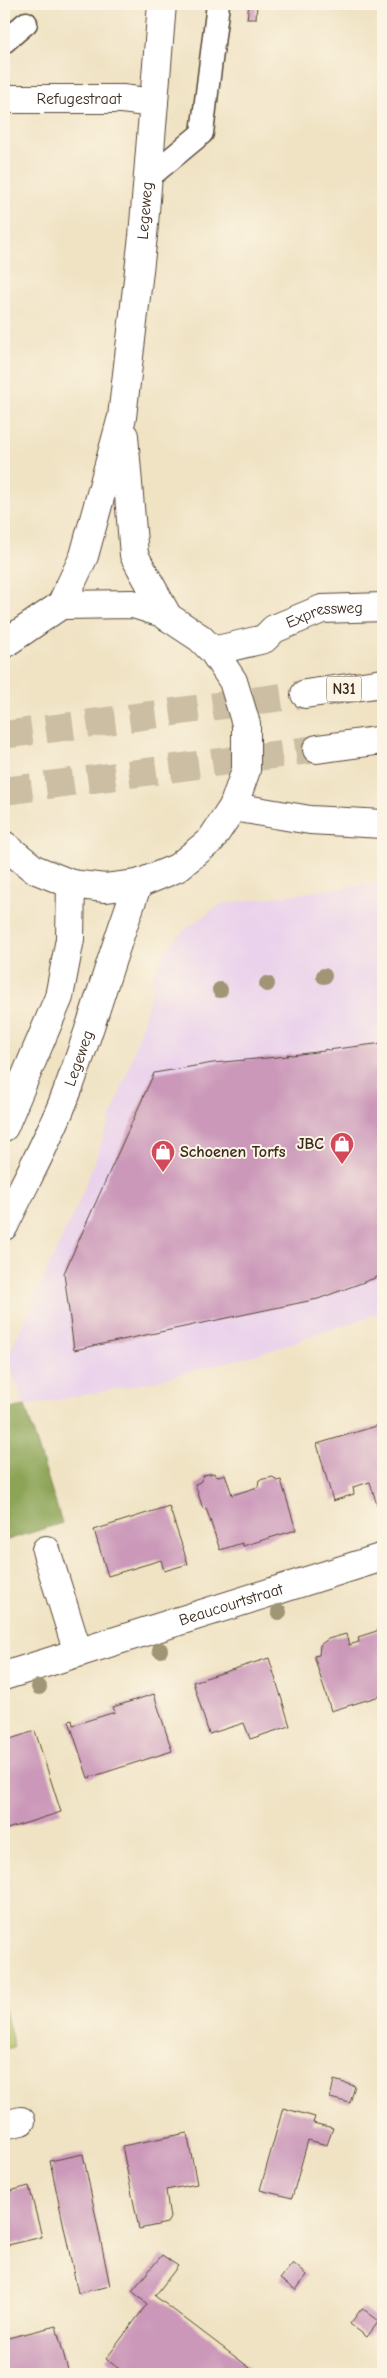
<svg xmlns="http://www.w3.org/2000/svg" width="387" height="2378" viewBox="0 0 387 2378" font-family="'Comic Neue',sans-serif">
<style>
.built{fill:#ead1ec}
.green{fill:#b1bd5f;stroke:#76743e}
.forest{fill:#8ca456;stroke:#64673a}
.building{fill:#cb98b9}
.lines{fill:none;stroke-linecap:round;stroke-linejoin:round}
.highway-tunnel{stroke:#ccbea3;stroke-width:28;stroke-dasharray:28 14;stroke-linecap:butt}
.lane-casing{stroke:#564637;stroke-width:25}
.street-casing{stroke:#564637;stroke-width:30}
.secondary-casing{stroke:#564637;stroke-width:30}
.highway-casing{stroke:#564637;stroke-width:30}
.lane{stroke:#fff;stroke-width:22}
.street{stroke:#fff;stroke-width:28}
.secondary{stroke:#fff;stroke-width:28}
.highway{stroke:#fff;stroke-width:28}
.tree{fill:#a09574}
.labels{text-anchor:middle;dominant-baseline:central;stroke-width:4;stroke-linejoin:round;paint-order:stroke}
.shield{fill:#fcf5e5;stroke:#75675a;stroke-width:1}
.shield-label{font-size:15px;font-weight:bold;fill:#3b2a1e}
.street-label{font-size:16px;fill:#3b2a1e;stroke:#fcf5e5}
.poi-label{font-size:16px;font-weight:bold;fill:#3b2a1e;stroke:#fcf5e5;text-anchor:end}
</style>
<rect width="100%" height="100%" fill="#fcf5e5"/>
<filter id="ink" filterUnits="userSpaceOnUse"><feTurbulence type="fractalNoise" baseFrequency=".02" numOctaves="2"/><feDisplacementMap in="SourceGraphic" scale="10" xChannelSelector="R" yChannelSelector="G"/><feConvolveMatrix kernelMatrix="1 2 1 2 8 2 1 2 1" color-interpolation-filters="sRGB"/></filter>
<filter id="wash" filterUnits="userSpaceOnUse"><feTurbulence type="fractalNoise" baseFrequency=".0096" numOctaves="4" result="noise"/><feDisplacementMap in="SourceGraphic" scale="20" xChannelSelector="R" yChannelSelector="G"/><feGaussianBlur stdDeviation="1.12" result="paint"/><feColorMatrix in="noise" values="0 0 0 0 0 0 0 0 0 0 0 0 0 0 0 0 0 1.4 0 .05"/><feComposite in="paint" operator="in"/></filter>
<g filter="url(#wash)">
<rect width="100%" height="100%" fill="#f0e3c4"/>
<path class="built" d="M383,882V1312L259,1354L147,1383L25,1406L7,1359L83,1192L126,1077L154,984L150,982L166,949L183,931L221,904Z"/>
<path class="green" d="M4,2007L14,2047L4,2049Z"/>
<path class="forest" d="M25,1406L62,1523L4,1541V1410Z"/>
<g id="blocks">
<path class="building" d="M249,4H257L256,19H247Z
M383,1043V1275L318,1299L74,1350L64,1273L154,1073L213,1063L288,1056L287,1054L292,1055L324,1051L325,1049L328,1050Z
M383,1424V1503L377,1505L370,1482L353,1487L354,1494L333,1501L317,1444Z
M214,1473L216,1477L225,1474L232,1495L258,1487L259,1480L273,1477L277,1481L281,1480L296,1530L243,1546L242,1543L220,1550L206,1508L203,1509L195,1484L200,1482L204,1475Z
M169,1506L188,1564L164,1571L161,1560L108,1576L94,1530Z
M383,1629V1695L331,1711L314,1656L319,1655L320,1645L328,1639L346,1634L349,1645L359,1642L358,1637Z
M269,1658L290,1726L250,1739L244,1723L209,1734L193,1682Z
M154,1694L172,1751L88,1778L69,1721L72,1720L73,1725L115,1712L113,1707Z
M35,1731L61,1812L4,1830V1741Z
M334,2080L355,2086L350,2103L330,2098Z
M283,2108L315,2117L313,2123L333,2128L327,2145L308,2140L292,2198L260,2190Z
M187,2133L197,2184L166,2190L170,2218L167,2223L139,2229L122,2146Z
M83,2154L110,2286L78,2293L50,2161Z
M4,2185L6,2192L29,2186L42,2237L4,2246Z
M383,2254V2271L380,2264Z
M162,2255L178,2266L155,2296L250,2368L245,2374H126L106,2359L147,2304L132,2291Z
M293,2263L307,2275L296,2290L280,2279Z
M362,2308L379,2321L367,2337L350,2324Z
M56,2326L69,2374H4V2339Z"/>
</g>
</g>
<g filter="url(#ink)">
<use href="#blocks" fill-opacity="0" stroke="#564637" stroke-width="1"/>
<g class="lines">
<path class="highway-tunnel" d="M4,735L305,694
M4,791L317,749"/>
<defs>
<path id="lane" d="M4,42L26,23
M148,178L202,133L218,4"/>
<g id="street">
<path id="s1" d="M4,99H122L154,103"/>
<path d="M124,436L134,555L168,617"/>
<path id="s2" d="M61,605L84,556L122,417L143,236L162,4"/>
<path d="M46,1550L78,1653"/>
<path id="s3" d="M4,1676L383,1557"/>
<path d="M4,2125L21,2121"/>
</g>
<g id="secondary">
<path d="M4,644L61,605L133,604L162,613L200,638L213,651L233,681L246,724V770L233,807L211,840L177,868L138,884L105,888L71,884L34,869L4,845"/>
<path id="s4" d="M213,651L264,639L274,629L322,609L383,607"/>
<path d="M233,807L310,820L383,824"/>
<path d="M4,1127L59,997L70,939L71,884"/>
<path id="s5" d="M4,1226C25,1182 50,1138 67,1092C93,1024 112,953 138,884"/>
</g>
<path id="highway" d="M305,694L383,683
M317,749L383,740"/>
</defs>
<use href="#lane" class="lane-casing"/>
<use href="#street" class="street-casing"/>
<use href="#secondary" class="secondary-casing"/>
<use href="#highway" class="highway-casing"/>
<use href="#lane" class="lane"/>
<use href="#street" class="street"/>
<use href="#secondary" class="secondary"/>
<use href="#highway" class="highway"/>
</g>
<g class="tree">
<circle cx="324" cy="976" r="8"/>
<circle cx="267" cy="984" r="8"/>
<circle cx="220" cy="990" r="8"/>
<circle cx="279" cy="1612" r="8"/>
<circle cx="160" cy="1650" r="8"/>
<circle cx="39" cy="1687" r="8"/>
</g>
</g>
<defs>
<symbol id="shop-pin" viewBox="-11 -11 22 30"><path d="M0 17L-7.5 6A9.5 9.5 0 1 1 7.5 6Z" fill="#d1495b" stroke="#fcf5e5"/><path d="M-5-2.5h2.3a2.7 3.5 0 0 1 5.4 0H5L5.5 6h-11ZM-1.5-2.5h3a1.5 2.3 0 0 0-3 0Z" fill="#fff"/></symbol>
</defs>
<g fill-rule="evenodd">
<use href="#shop-pin" x="328" y="1130" width="28" height="38"/>
<use href="#shop-pin" x="149" y="1138" width="28" height="38"/>
</g>
<g class="labels">
<rect class="shield" x="326.5" y="676.5" width="35" height="25" rx="4"/>
<g class="shield-label">
<text x="344" y="689">N31</text>
</g>
<g class="street-label">
<text stroke="none"><textPath href="#s1" startOffset="75">Refugestraat</textPath></text>
<text stroke="none"><textPath href="#s2" startOffset="406">Legeweg</textPath></text>
<text stroke="none"><textPath href="#s4" startOffset="120">Expressweg</textPath></text>
<text stroke="none"><textPath href="#s5" startOffset="184">Legeweg</textPath></text>
<text stroke="none"><textPath href="#s3" startOffset="238">Beaucourtstraat</textPath></text>
</g>
<g class="poi-label">
<text x="324" y="1144">JBC</text>
<text x="180" y="1152" text-anchor="start">Schoenen Torfs</text>
</g>
</g>
<rect width="387" height="2378" fill="none" stroke="#fcf5e5" stroke-width="20"/>
</svg>
